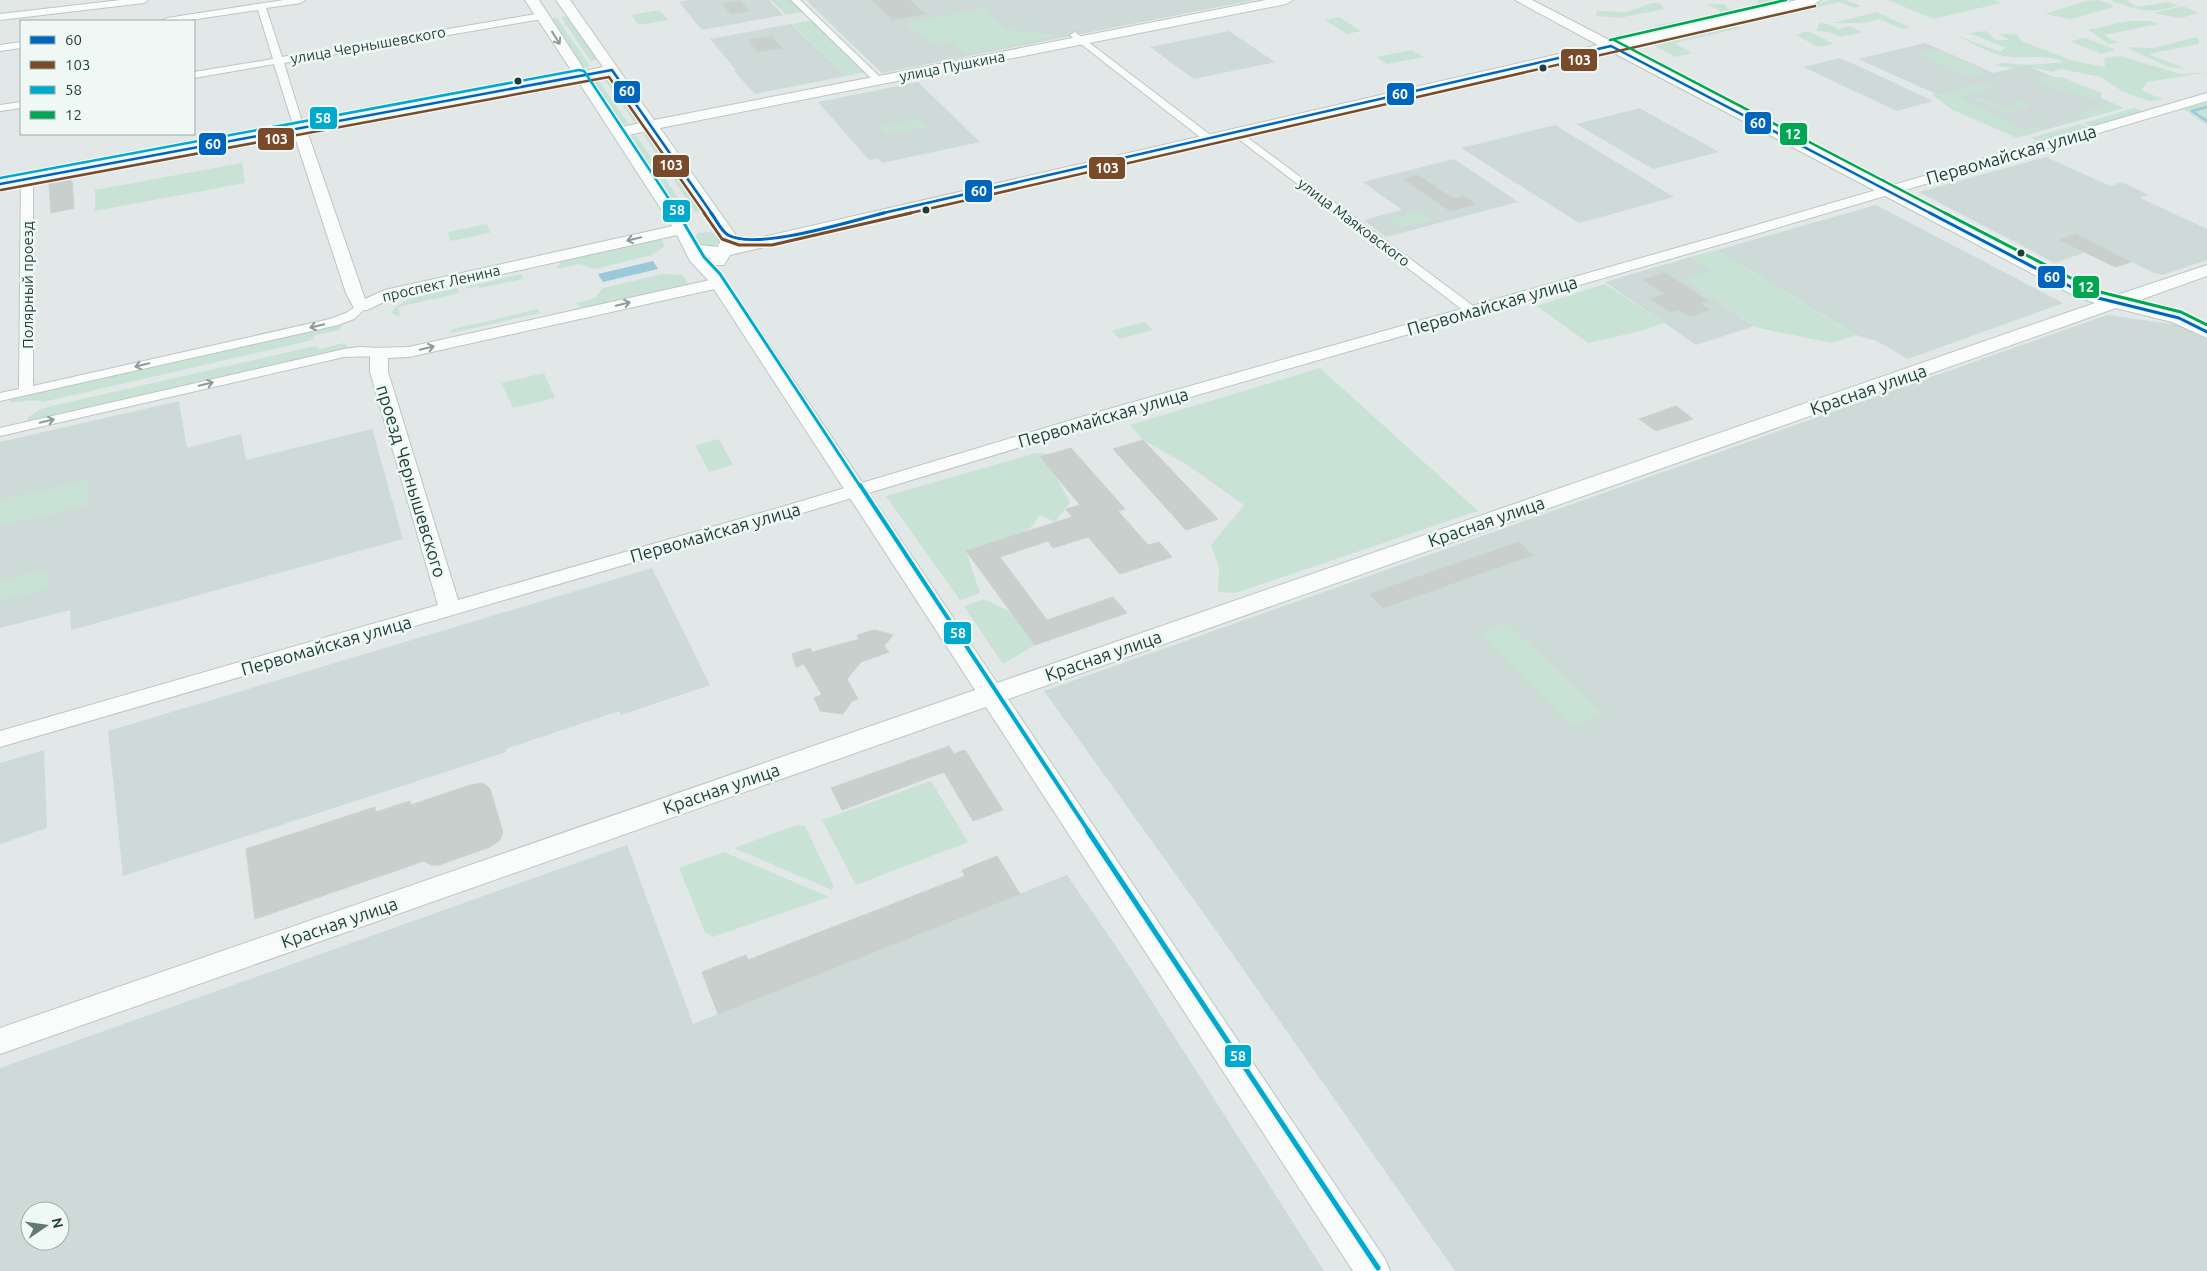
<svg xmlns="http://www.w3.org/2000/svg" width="2207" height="1271" viewBox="0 0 2207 1271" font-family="Ubuntu,sans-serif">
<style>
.built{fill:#cedad7;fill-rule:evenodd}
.green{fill:#c8e3d5}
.water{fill:#9cc8dc}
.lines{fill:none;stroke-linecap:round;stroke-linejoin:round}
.stream{stroke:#9cc8dc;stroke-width:2.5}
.building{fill:#c8cfcd;stroke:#cad1d0}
.minor-casing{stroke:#bec5c4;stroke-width:2}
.tertiary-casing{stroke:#bec5c4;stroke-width:2}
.secondary-casing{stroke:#bdc6c4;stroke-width:2}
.minor{fill:#fafcfb;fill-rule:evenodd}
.tertiary{fill:#fafcfb;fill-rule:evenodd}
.secondary{fill:#fafcfb;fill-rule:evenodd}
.bus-1-far1-casing{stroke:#eff8f5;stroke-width:5}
.bus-1-casing{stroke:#eff8f5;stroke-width:6}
.bus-2-far1-casing{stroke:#eff8f5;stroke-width:5}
.bus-2-casing{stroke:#eff8f5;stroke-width:6}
.bus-3-far3-casing{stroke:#eff8f5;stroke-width:5}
.bus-3-far2-casing{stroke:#eff8f5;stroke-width:6}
.bus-3-far1-casing{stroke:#eff8f5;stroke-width:8}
.bus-3-casing{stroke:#eff8f5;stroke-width:9}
.bus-4-far1-casing{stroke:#eff8f5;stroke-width:5}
.bus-4-casing{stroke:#eff8f5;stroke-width:6}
.bus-1-far1{stroke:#0065bd;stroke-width:2.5}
.bus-1{stroke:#0065bd;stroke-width:3}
.bus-2-far1{stroke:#7a4b2a;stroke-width:2.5}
.bus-2{stroke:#7a4b2a;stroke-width:3}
.bus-3-far3{stroke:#00a9ce;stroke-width:2.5}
.bus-3-far2{stroke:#00a9ce;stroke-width:3}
.bus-3-far1{stroke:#00a9ce;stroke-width:4}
.bus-3{stroke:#00a9ce;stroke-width:5}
.bus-4-far1{stroke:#00a651;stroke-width:2.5}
.bus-4{stroke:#00a651;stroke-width:3}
.oneway{stroke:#8c9c9a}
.bus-dot{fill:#1e3d39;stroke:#eff8f5;stroke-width:2}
.labels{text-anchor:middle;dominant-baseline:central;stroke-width:5;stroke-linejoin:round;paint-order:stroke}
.far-street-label{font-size:15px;fill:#1e3d39;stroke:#eff8f5}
.street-label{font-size:18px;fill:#1e3d39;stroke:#eff8f5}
.line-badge{stroke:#eff8f5;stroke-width:2}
.badge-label{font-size:14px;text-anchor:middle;font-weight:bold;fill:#fff}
</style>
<rect width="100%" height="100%" fill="#e1e8e7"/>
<path class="built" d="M690,0H769L783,15L702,30L679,2Z
M806,0H1254L882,73Z
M791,24L846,76L755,94L734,71L736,70L710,39Z
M1229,31L1275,62L1194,79L1150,47Z
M1925,43L1994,73L2026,65L2124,108L2027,135L1858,59Z
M1840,58L1867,70L1933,101L1897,111L1803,67Z
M918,82L980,142L882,163L878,158L869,160L818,102Z
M1641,108V109L1719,152L1653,169L1576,124Z
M1555,125L1674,197L1579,223L1461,148Z
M2046,157L2110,186L2122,182L2149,195L2140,198L2207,229V260L2163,275L2154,273L2132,262L2116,267L2086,252L2055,263L1919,192Z
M1454,159L1518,202L1386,237L1364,220L1402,210L1363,182Z
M1876,205L2063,303L1908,359L1877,341L1856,335L1717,250Z
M1691,257L1712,271L1685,279L1754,326L1696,345L1605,282Z
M2107,315L2179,325L2207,340V1271H1455L1215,929L1044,691Z
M179,401L187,448L241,434L246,460L372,429L403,539L71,630L70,610L0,628V442Z
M652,568L710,685L621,715L619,711L506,749V752L433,776L123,876L108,731Z
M44,750L47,828L0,844V763Z
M627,845L693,1024L1067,875L1128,964L1324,1271H0V1068ZM30,1211H60V1241H30Z"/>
<path class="green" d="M771,0H792L804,12L786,15Z
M1758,0H1786L1788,3L1730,16L1707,4H1724L1728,9H1745L1758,3Z
M1831,0H1846L1861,6L1854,8L1839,2L1768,20L1762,17Z
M1888,0H1995L2001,3L1933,19Z
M2099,0L2112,4L2113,7L2071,19L2045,14L2086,1Z
M2110,0H2127L2137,7L2168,2L2179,5C2151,15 2136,10 2110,0Z
M1652,3H1659L1665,9L1619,18L1596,16L1597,11L1627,12Z
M2183,6L2198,13L2181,18L2153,13Z
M986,8L989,14L1007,29L1016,28L1023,33L1038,31L1058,36L966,55L949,41L936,44L922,37L905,23Z
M659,10L668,20L639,25L631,15Z
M1876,12L1910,27L1902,29L1879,19L1865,23H1833Z
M568,16L598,57L591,62L561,17Z
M1707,16L1713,17L1716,20L1661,32L1653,26Z
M1339,17L1361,31L1347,34L1325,20Z
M557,18L590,66L582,69L549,19Z
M812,20L866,72L846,76L792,24Z
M2128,21H2151L2158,24L2104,35L2118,43L2109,44L2088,30Z
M1820,22L1837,27L1835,30L1850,26L1862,32L1840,37L1829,32L1816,31Z
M1731,24L1741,28L1674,43L1692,53L1675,57L1648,42Z
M1808,31L1834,44L1818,47L1796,35Z
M1986,31L1995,40H2009L1998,33L2017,35L2022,41L2073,61L2105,67L2104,58L2120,56L2181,74L2207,72L2148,82L2141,90L2162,99L2149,101L2122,91L2101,77L2061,69L2052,72L2027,66L2014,68L1994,66L2002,63L2028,65L2064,62C2045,53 2024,60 2003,56C1987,52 1969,41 1953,34L2000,52L2006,48L1969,33Z
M2085,38L2114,49L2113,51L2101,54L2070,41Z
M2192,38H2198L2199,44L2148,54L2186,69L2168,67L2126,47L2155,48Z
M1926,49L1940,51L1979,68L1983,73C1965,82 1938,63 1922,56L1918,52Z
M1412,50L1424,57L1387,64L1376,57Z
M612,77L643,121L635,123L604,79Z
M2042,77H2061L2101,93V100L2043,85L2034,79Z
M598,80L629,124L620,125L590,81Z
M2002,83L1962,98L2024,131L2046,125L2032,134L2017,138L1953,110L1931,94H1949L1967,87Z
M1973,99H1980L2010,109L2018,102L2027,103L2029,107L2007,113Z
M2207,102V125L2183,109Z
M2111,104L2124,108L2084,119L2076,114Z
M2134,108L2143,112L2093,127L2084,123Z
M918,119L926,127L887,135L880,127Z
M2080,124L2089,128L2035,143L2033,142L2037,141L2032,138L2027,139Z
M651,132L704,210L695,212L643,134Z
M636,135L688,213L679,215L628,137Z
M242,163L245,183L95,211V190Z
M1420,211L1432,220L1400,228L1388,219Z
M487,224L490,233L451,241L448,232Z
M711,232L717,235L720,241L718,244L709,248L699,247L695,236L699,233Z
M660,238L665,246L652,255L595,269L579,264L558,269L557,267L563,260Z
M1717,250L1842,327L1856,335L1832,343L1758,328L1685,279L1711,271L1691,257Z
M521,274L523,279L479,288L478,286L467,289L466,287Z
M663,274L683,275L688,284L592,307H581L576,303L595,298L603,288Z
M1605,284L1664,323L1641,331L1588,343L1537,306Z
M457,288L459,293L403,306L398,308L400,314L398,316L391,313C403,295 435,293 457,288Z
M538,309L540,313L452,333L450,330Z
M1144,322L1153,330L1120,339L1111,331Z
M342,324L340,330L315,335L313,340L43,402C32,398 21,403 10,402V399Z
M344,343L349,348L28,421V417L43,408L315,346L319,349Z
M1320,368L1478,511L1235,593L1218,592L1219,567L1211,545L1244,505L1189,466L1143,440L1130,425Z
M544,373L555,398L513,408L502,383Z
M719,439L733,465L709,472L695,445Z
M1036,453L1050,454L1040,458L1056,477L1070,502L1055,522L1040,515L1028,531L966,551L980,593L960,600L886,496Z
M87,479L88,505L0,526V500Z
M47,569L48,589L0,602V581Z
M984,599L1011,612L1035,645L1003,664L964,606Z
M1506,623L1604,714L1573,728L1478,633Z
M931,781L968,842L856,885L822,820Z
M797,825L805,826L834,887L832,890L734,848Z
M724,852L829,897L713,937L705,932L679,868Z"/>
<path class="water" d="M653,261L658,269L603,282L598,274Z"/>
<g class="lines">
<path class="stream" d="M2207,107L2192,111L2207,121"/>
</g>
<path class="building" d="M871,0H910L925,14L893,20Z
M740,1L749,11L731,14L722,4Z
M771,36L782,48L758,52L748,40Z
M1418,175L1453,199L1464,196L1476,204L1450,211L1403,179Z
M72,180L74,208L51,213L49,184Z
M2076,234L2131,262L2115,267L2060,240Z
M1665,273L1708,301L1700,303L1710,310L1690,317L1679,310L1670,312L1650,299L1665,294L1643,280Z
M1676,406L1693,419L1656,431L1639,419Z
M1143,440L1218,519L1186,530L1113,449Z
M1071,448L1125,509L1118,511L1148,545L1159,542L1172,557L1120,574L1088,537L1053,548L1048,541L1000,557L1047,620L1113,597L1127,613L1035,645L966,551L1072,517L1066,509L1080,505L1040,457Z
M1519,542L1533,555L1383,608L1369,594Z
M874,630L893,635L884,646L889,652L861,662L847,679L858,699L852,701L843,714L820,711L814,698L822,695L804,664L796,667L792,654L810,648L813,652L859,639L857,635Z
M949,746L954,754L965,750L1003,810L973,821L944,772L842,810L831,788Z
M483,783L490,789L503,832L500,840L490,847L439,865H431L424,861L255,919L246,849L375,807L376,812L410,801L411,805L470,785Z
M997,856L1020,894L718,1014L702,972L746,955L748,960L965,876L962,870Z"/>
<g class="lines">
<defs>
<path id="minor" d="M121,0H148L144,3L0,20V14Z
M284,0H305L301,3L266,8L282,57L542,13L547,16L542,19L284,63L304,128L299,131L294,128L274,64L194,78V72L273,59L258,10L183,21H162L167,18Z
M791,0H800L881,78V82H875Z
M1075,32L1213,137L1214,139L1213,141H1205L1072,37L1070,35Z
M21,42V48L0,51V45Z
M21,102V108L0,111V105Z
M1236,129L1476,308L1478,311L1476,314H1468L1232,134L1231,132Z
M27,176L33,179V386L330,319L346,313L361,303L367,307L354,319L338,325L0,401V393L19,389L21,179Z
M360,347L379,348L386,352C380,358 354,356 344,357L0,436V428L344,349Z"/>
<path id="tertiary" d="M2207,93V101L1746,237L1107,421L799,514L0,747V731L438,605L370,372V352L373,348L409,347L719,278L725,280L727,283L725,286L719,288L409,357L388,358V372L458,600L785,506L1095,413L1736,231Z
M299,124L306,128L365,299L385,290L682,224L687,226L690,229L687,232L682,234L390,299L367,310H355L346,293L292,128Z"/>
<path id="secondary" d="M525,0H539L585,71L603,67L556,0H570L654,120L1266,0H1293L1286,4L660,128L735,234L737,243L1598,45L1515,0H1532L1613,42L1797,0H1821L1814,4L1624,48L2085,287L2114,296L2207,265V276L2134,302L2186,314L2207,325V338L2172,322L2116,308L1008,699L1385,1259L1390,1271H1353L986,707L0,1054V1028L975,690L708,280L690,261L674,229L578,81L0,189V179L573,73ZM1610,51L2073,295L2095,303L997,683L724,277L713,265H724L730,255ZM608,75L641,123L622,127L591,78ZM647,131L717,234L720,242L718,247L699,245L628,135ZM706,257L711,258L710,262Z"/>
</defs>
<use href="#minor" class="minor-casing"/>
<use href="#tertiary" class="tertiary-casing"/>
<use href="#secondary" class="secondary-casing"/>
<use href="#minor" class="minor"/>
<use href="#tertiary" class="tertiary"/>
<use href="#secondary" class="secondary"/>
<defs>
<path id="bus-1-far1" d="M1611,46L1932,214
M0,184L612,70L712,214
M879,214L1611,46"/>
<path id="bus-1" d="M711,213C716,219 721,231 728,235C757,251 850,221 884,213
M1930,213L2079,291L2094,297L2179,318L2207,332"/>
<path id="bus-2-far1" d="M1,190L609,77L705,214
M906,214L1815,6"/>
<path id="bus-2" d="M704,213L722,239L739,245H772L911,213"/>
<path id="bus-3-far3" d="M0,178L579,70L584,71L679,214"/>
<path id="bus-3-far2" d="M678,213L704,257L720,274L860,486"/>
<path id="bus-3-far1" d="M860,485L1089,832"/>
<path id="bus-3" d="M1088,831L1378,1268"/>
<path id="bus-4-far1" d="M1610,40L1786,0
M1614,40L1947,214"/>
<path id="bus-4" d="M1945,213L2096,291L2181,312L2207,325"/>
</defs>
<use href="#bus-1-far1" class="bus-1-far1-casing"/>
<use href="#bus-1" class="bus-1-casing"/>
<use href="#bus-2-far1" class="bus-2-far1-casing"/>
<use href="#bus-2" class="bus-2-casing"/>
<use href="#bus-3-far3" class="bus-3-far3-casing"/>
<use href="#bus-3-far2" class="bus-3-far2-casing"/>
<use href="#bus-3-far1" class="bus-3-far1-casing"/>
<use href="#bus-3" class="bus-3-casing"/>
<use href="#bus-4-far1" class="bus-4-far1-casing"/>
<use href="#bus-4" class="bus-4-casing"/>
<use href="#bus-1-far1" class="bus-1-far1"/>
<use href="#bus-1" class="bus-1"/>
<use href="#bus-2-far1" class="bus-2-far1"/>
<use href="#bus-2" class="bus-2"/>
<use href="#bus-3-far3" class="bus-3-far3"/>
<use href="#bus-3-far2" class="bus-3-far2"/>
<use href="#bus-3-far1" class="bus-3-far1"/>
<use href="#bus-3" class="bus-3"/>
<use href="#bus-4-far1" class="bus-4-far1"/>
<use href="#bus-4" class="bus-4"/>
</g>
<defs><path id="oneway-shaft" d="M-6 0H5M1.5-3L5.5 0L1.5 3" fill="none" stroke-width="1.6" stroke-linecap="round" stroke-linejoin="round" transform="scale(1.25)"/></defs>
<g class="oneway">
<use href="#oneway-shaft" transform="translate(556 38) rotate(58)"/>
<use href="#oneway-shaft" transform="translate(634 239) rotate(167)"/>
<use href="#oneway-shaft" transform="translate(623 304) rotate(-13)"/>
<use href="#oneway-shaft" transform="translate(317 326) rotate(167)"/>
<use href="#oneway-shaft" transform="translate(427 348) rotate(-13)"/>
<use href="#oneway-shaft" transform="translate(142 365) rotate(167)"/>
<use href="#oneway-shaft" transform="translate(206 384) rotate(-13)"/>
<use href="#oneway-shaft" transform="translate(47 421) rotate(-13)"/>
</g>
<g class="bus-dot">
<circle cx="1543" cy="68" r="4.5"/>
<circle cx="518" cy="81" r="4.5"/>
<circle cx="926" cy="210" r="4.5"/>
<circle cx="2021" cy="253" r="4.5"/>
</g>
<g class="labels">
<g class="far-street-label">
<text transform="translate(368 45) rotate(-10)">улица Чернышевского</text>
<text transform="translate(952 66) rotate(-11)">улица Пушкина</text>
<text transform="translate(1354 222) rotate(37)">улица Маяковского</text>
<text transform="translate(441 283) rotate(-13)">проспект Ленина</text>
<text transform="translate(27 285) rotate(-90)">Полярный проезд</text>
</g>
<g class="street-label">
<text transform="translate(2011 154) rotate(-16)">Первомайская улица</text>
<text transform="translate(1492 305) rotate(-16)">Первомайская улица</text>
<text transform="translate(1868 389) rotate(-19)">Красная улица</text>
<text transform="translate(1103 417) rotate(-16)">Первомайская улица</text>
<text transform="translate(412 481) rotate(73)">проезд Чернышевского</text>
<text transform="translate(1486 521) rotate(-19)">Красная улица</text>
<text transform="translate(715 532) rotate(-16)">Первомайская улица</text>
<text transform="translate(326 645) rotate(-16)">Первомайская улица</text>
<text transform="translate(1103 655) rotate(-19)">Красная улица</text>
<text transform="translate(721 788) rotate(-19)">Красная улица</text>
<text transform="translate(339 922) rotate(-19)">Красная улица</text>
</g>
</g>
<g class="line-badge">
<rect x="1560" y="48" width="38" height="24" rx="5" fill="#7a4b2a"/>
<rect x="613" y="80" width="28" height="24" rx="5" fill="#0065bd"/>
<rect x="1386" y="82" width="29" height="24" rx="5" fill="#0065bd"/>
<rect x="309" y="106" width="29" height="24" rx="5" fill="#00a9ce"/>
<rect x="1744" y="111" width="28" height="24" rx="5" fill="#0065bd"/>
<rect x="1779" y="122" width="29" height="24" rx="5" fill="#00a651"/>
<rect x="257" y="127" width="38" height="24" rx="5" fill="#7a4b2a"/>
<rect x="198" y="132" width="29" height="24" rx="5" fill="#0065bd"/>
<rect x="652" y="154" width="38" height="24" rx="5" fill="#7a4b2a"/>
<rect x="1088" y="156" width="38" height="24" rx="5" fill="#7a4b2a"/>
<rect x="964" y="179" width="29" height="24" rx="5" fill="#0065bd"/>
<rect x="662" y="199" width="29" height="24" rx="5" fill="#00a9ce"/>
<rect x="2037" y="265" width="29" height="24" rx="5" fill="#0065bd"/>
<rect x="2072" y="275" width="28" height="24" rx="5" fill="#00a651"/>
<rect x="943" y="621" width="29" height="24" rx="5" fill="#00a9ce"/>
<rect x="1224" y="1044" width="28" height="24" rx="5" fill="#00a9ce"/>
</g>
<g class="badge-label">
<text x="1579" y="65">103</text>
<text x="627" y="96">60</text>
<text x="1400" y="99">60</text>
<text x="323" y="123">58</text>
<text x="1758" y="128">60</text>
<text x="1793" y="139">12</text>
<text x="276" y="144">103</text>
<text x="213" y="149">60</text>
<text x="671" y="170">103</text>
<text x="1107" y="173">103</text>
<text x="979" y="196">60</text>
<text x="677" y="215">58</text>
<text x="2052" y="282">60</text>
<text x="2086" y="292">12</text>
<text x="958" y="638">58</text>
<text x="1238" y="1061">58</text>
</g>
<rect x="20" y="20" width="175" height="115" fill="#eff8f5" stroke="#9badaa"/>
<rect x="30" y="36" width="25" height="8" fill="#0065bd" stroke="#9badaa"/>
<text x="65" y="45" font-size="15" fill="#1e3d39">60</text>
<rect x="30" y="61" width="25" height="8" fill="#7a4b2a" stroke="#9badaa"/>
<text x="65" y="70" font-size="15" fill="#1e3d39">103</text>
<rect x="30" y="86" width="25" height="8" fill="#00a9ce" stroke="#9badaa"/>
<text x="65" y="95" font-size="15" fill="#1e3d39">58</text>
<rect x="30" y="111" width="25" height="8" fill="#00a651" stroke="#9badaa"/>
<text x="65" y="120" font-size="15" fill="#1e3d39">12</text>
<g transform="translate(45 1226) rotate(77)"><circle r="24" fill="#eff8f5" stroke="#9badaa"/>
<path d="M0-4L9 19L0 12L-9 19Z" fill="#627976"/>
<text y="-8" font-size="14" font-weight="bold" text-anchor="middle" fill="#1e3d39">N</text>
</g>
</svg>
